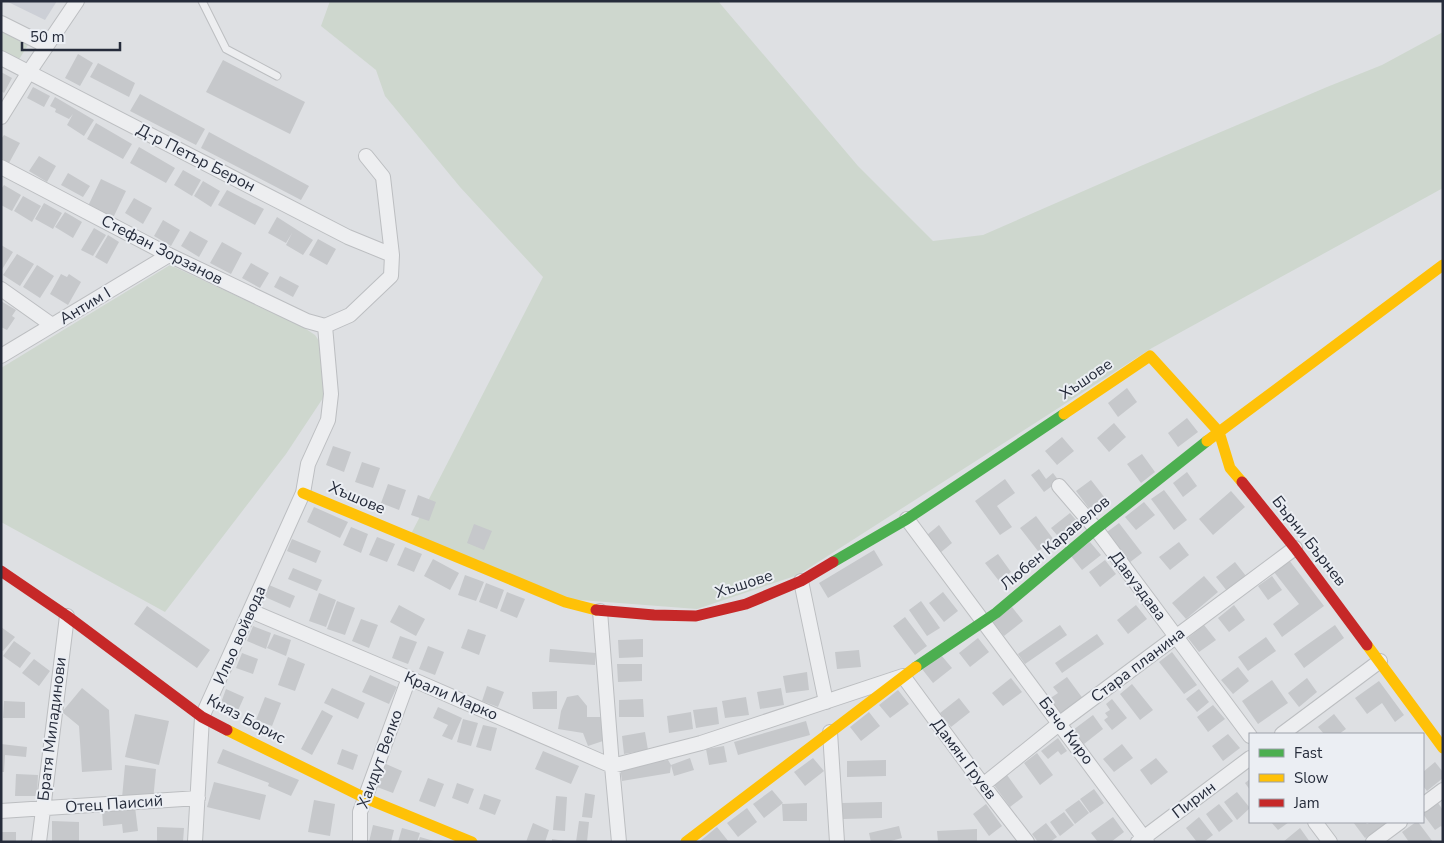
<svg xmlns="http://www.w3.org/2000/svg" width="1444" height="843" viewBox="0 0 1444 843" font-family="'Nunito Sans',sans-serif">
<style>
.built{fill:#cccfd6}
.green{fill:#ced7ce}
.building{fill:#c6c8cb}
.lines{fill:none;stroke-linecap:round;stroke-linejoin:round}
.lane-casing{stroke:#bcbec1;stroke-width:9}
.street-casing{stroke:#bcbec1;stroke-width:16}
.lane{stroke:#edeef0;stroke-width:7}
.street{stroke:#edeef0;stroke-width:14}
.fast{stroke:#4caf50;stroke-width:11}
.slow{stroke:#ffc107;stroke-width:11}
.jam{stroke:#c62828;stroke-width:11}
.labels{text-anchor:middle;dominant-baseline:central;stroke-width:4;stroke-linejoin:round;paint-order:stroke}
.street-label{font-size:16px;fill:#262c3b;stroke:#ebeef3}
</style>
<rect width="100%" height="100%" fill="#dee0e3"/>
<path class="built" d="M6,1H57L45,20Z"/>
<path class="green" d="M330,1H718L858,166L933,241L983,235L1143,165L1327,87L1382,65L1443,32V188L1152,348L798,575L697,609L567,599L411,534L543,277L460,187L385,96L376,70L321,26Z
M1,31L28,45L18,61L1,52Z
M170,265L303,327L315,335L322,345L325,395L286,454L165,612L1,522V368Z"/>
<path class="building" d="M78,54L93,63L80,86L65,78Z
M223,60L305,102L290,134L206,92Z
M98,63L135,83L129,97L90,77Z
M1,72L12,78L4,93L1,91Z
M33,87L50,96L44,107L27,98Z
M140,94L205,129L196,145L130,111Z
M55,97L94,120L84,136L67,125L73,114L69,119L55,112L56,109L50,106Z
M96,123L132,144L123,159L87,139Z
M209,132L309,186L301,200L201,148Z
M4,135L20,143L9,163L1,158V139Z
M139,147L175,168L166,183L130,163Z
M39,156L56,166L47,182L29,171Z
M183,170L201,180L192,196L174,185Z
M68,173L90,186L83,197L61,185Z
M101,179L126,191L113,218L88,206Z
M203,181L220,191L211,207L194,196Z
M4,185L21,195L12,211L1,205V189Z
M227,190L264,209L255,225L218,205Z
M23,196L41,206L32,222L14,211Z
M134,198L152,208L143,224L125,213Z
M44,203L62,213L53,229L35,219Z
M65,212L82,222L73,238L55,227Z
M277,217L313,240L303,255L286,245L292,233L286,243L268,233Z
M163,220L180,230L171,246L154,236Z
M94,228L106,235L93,256L81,250Z
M190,231L208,241L199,257L181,246Z
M108,235L119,242L107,264L95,257Z
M318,239L336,249L327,265L309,255Z
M222,242L242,253L231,274L210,263Z
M1,245L13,252L1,271Z
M17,254L34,264L20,286L3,275Z
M251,263L269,273L260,288L242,278Z
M37,265L54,276L40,298L23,287Z
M61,274L67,277L69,274L81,282L68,305L50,294Z
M280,276L299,286L293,297L274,287Z
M1,301L16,310L12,316L15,318L7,330L1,327Z
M1127,388L1137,402L1118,417L1108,403Z
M1187,418L1198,432L1178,447L1168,433Z
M1114,423L1126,437L1109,452L1097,438Z
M1062,437L1074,451L1057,465L1045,451Z
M333,446L351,452L344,472L326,465Z
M1142,454L1155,472L1141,483L1127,464Z
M362,462L380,468L373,488L355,482Z
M1039,469L1046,479L1053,473L1059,481L1044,492L1031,475Z
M1187,472L1197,486L1183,497L1173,483Z
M1005,479L1015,493L997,506L1012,527L1000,535L975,501Z
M1091,480L1109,503L1094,515L1076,491Z
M388,484L406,490L399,510L381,503Z
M1164,490L1187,520L1174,530L1151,499Z
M1231,491L1245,507L1213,535L1199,519Z
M418,495L436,502L429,521L411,515Z
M1144,502L1155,515L1136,530L1125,517Z
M314,507L348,522L340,538L307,522Z
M1070,513L1081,526L1062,541L1051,528Z
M1036,516L1054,540L1038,551L1020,528Z
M1119,523L1142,553L1129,563L1107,532Z
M474,524L492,531L484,550L467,543Z
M939,525L952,543L940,553L927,535Z
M351,527L368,534L361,553L343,545Z
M377,537L395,544L387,562L369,555Z
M292,539L321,551L316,563L287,551Z
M1090,542L1101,555L1082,570L1071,556Z
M1179,542L1189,555L1170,570L1159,557Z
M405,547L422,554L414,572L397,565Z
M874,550L883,565L828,598L819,583Z
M998,554L1011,572L999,581L985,563Z
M433,559L459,573L450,590L424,576Z
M1105,560L1116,574L1100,587L1089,572Z
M1289,560L1324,606L1282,637L1273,624L1299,604L1274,572Z
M1235,562L1246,576L1227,591L1216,577Z
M293,568L322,580L317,591L288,579Z
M465,575L484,582L476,601L458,595Z
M1204,576L1218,592L1186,619L1172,603Z
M1272,576L1282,590L1268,600L1258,586Z
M486,583L504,590L497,609L479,602Z
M269,585L295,596L290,608L265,597Z
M507,592L525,599L517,618L500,611Z
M943,592L958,611L944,622L929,603Z
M319,593L336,600L326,627L309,621Z
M337,601L355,608L345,635L327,629Z
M921,601L940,628L927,636L909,610Z
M399,605L425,619L416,636L390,622Z
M1136,605L1147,619L1128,634L1117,620Z
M1234,605L1245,620L1229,632L1218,618Z
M147,606L210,650L197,668L134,624Z
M1012,607L1023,621L1004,636L993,622Z
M905,617L927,646L915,655L893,626Z
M361,619L378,625L369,648L352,641Z
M1060,625L1067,635L1025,664L1018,654Z
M1204,625L1216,640L1199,652L1188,638Z
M1335,625L1344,638L1304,668L1294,654Z
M253,626L271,633L266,649L247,641Z
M1,627L15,637L3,651L1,650Z
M468,629L486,635L479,655L461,648Z
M274,634L291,640L286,656L267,648Z
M1097,634L1104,644L1062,673L1055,663Z
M400,636L417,642L408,664L392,658Z
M1266,637L1276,651L1248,671L1238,657Z
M978,638L989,652L970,667L959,653Z
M643,639V657L619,658L618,640Z
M14,641L31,653L20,668L3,656Z
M428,646L444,652L435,675L419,669Z
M550,649L596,653L595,665L549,662Z
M859,650L861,667L837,669L835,652Z
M1172,652L1197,685L1184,694L1159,662Z
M242,653L258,659L253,674L236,668Z
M941,655L952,668L933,683L922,669Z
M288,657L305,664L295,691L278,685Z
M34,659L50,671L39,686L22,673Z
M617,664H642V681L618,682Z
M1238,667L1249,681L1233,694L1221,680Z
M807,672L809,690L786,693L783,676Z
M370,675L397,687L389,704L362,692Z
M1067,677L1084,700L1062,716L1049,699L1058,693L1053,687Z
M1011,678L1022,692L1003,706L992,693Z
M1307,678L1317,692L1299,707L1288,693Z
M1272,680L1288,703L1258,724L1242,701Z
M1379,681L1404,715L1395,722L1382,703L1367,714L1355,698Z
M1132,684L1153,710L1140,720L1120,694Z
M487,686L504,692L498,707L482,701Z
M82,688L109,710L112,770L82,772L79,726L62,712Z
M332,688L365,703L358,719L324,703Z
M781,688L784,705L760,709L757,692Z
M226,689L244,697L236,715L219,708Z
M1199,689L1209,702L1197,712L1186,699Z
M898,690L909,704L890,718L879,705Z
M557,691V709H533L532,692Z
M578,695L587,706V717H603V741L588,746L583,733L558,729L561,711L567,697Z
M265,697L281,703L272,726L256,720Z
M746,697L749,715L725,718L722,701Z
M959,698L970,712L951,727L940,713Z
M643,699L644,717H619V700Z
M1112,699L1127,718L1112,730L1104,720L1108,717L1105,713L1110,710L1106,704Z
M4,701L25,702V718H3Z
M1213,705L1225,719L1208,732L1197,717Z
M438,707L462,718L452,740L442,736L448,725L433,718Z
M717,707L719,724L696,728L693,710Z
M322,710L333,716L312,755L301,749Z
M691,712L693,729L669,733L667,716Z
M869,712L880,726L861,741L850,727Z
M135,714L169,721L159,765L125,757Z
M1334,714L1346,729L1339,734H1324L1318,727Z
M1093,715L1103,729L1084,744L1073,730Z
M463,719L478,723L471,746L457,742Z
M806,721L810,735L738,755L734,742Z
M483,725L497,728L491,751L476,747Z
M645,732L648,750L624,754L622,736Z
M1228,734L1240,748L1223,761L1212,746Z
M1058,738L1067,751L1061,755L1058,751L1048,759L1041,751Z
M1,744L27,747L26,757L5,755L4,772H1Z
M1122,744L1133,758L1114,772L1103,759Z
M724,746L727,762L709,765L706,749Z
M223,749L299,780L291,796L268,786L269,783L217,763Z
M342,749L358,755L353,770L337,764Z
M543,751L579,766L571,784L535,769Z
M1037,753L1053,775L1040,785L1024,763Z
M690,758L694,770L674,776L671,765Z
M813,758L824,771L805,786L794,772Z
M1156,758L1168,772L1151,785L1140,770Z
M668,760L671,765L670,773L622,781L620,767Z
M886,760V776L847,777V761Z
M1435,762L1443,772V778L1427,791L1423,786V772Z
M386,764L402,771L393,793L377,787Z
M125,765L156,769L153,801L122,798Z
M16,774L38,775L37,796H15Z
M1007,775L1023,797L1010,807L994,785Z
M428,778L444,784L435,807L419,801Z
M1250,779V790L1245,783Z
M214,782L266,795L260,820L207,807Z
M457,783L474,789L468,804L452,798Z
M1094,789L1104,803L1090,813L1080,799Z
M772,790L783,803L764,818L753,804Z
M1237,792L1250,808L1237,820L1224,802Z
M585,793L595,795L592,818L582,817Z
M484,794L501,800L495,815L479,809Z
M556,796L567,797L565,831L553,830Z
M314,800L335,804L330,836L308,832Z
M1079,800L1089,813L1075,824L1065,810Z
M882,802V818L843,819L842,803Z
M807,803V821H783L782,804Z
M1438,803L1443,810V828L1441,826L1435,830L1423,814Z
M986,804L1002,826L989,836L973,814Z
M1219,804L1233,821L1219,832L1206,814Z
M135,807L138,831L123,833L122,824L103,826L102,810Z
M747,808L757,822L738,837L727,823Z
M1064,812L1074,825L1060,836L1050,822Z
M1113,817L1124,832L1111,842H1098L1091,833Z
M1199,817L1213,835L1204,842H1197L1186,828Z
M52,821L79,822V842H52Z
M579,821L589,822L587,842H576Z
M1271,822H1289L1278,830Z
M1353,822H1365L1367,824L1371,822H1389L1365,838Z
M1416,822H1418L1433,842H1409L1402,832Z
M533,823L549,830L545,842H526Z
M1046,823L1057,837L1050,842H1038L1032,834Z
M373,825L394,830L391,842H369Z
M899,826L902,838L887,842H871L869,833Z
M157,827L184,828L183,842H157Z
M717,827L729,842H699Z
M402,828L420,833L417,842H398Z
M1300,828L1310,842H1283Z
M977,829V842H938L937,831Z
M1,832H16V842H1Z
M420,837L434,841V842H418Z
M552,839L565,841V842H552Z"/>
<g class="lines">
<defs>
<path id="lane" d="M202,1L226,49L277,76"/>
<path id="street" d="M1,23L47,46
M1,58L348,237L392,255
M1,117L29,72L77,1
M1,167L169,255L307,321L325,326
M1,289L52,325
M325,326L350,315L391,276L392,255L383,177L366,156
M1,356L169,255
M1059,486L1096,529L1250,736
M907,519C987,627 1068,734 1147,842
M801,581L826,702
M251,611L409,678L612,766L701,743L903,676L983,785L1027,842
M600,611L612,766L619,842
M830,732L837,842
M1282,734L1380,661
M983,785L1060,723L1295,548
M1423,805L1443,790
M1,811L198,798
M1315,822L1330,842
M39,842L67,616
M195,842L202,717L303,493L308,464L328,420L331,394L325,326
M360,842V812L409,678
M1138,842L1250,758
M1373,842L1400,822"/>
</defs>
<use href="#lane" class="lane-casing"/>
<use href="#street" class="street-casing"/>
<use href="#lane" class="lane"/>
<use href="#street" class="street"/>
<path class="fast" d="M833,562L907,519L1064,414
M916,667L996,613L1096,529L1207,441"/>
<path class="slow" d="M1064,414L1150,356L1219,432L1230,468L1242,482
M1207,441L1443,265
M303,493L565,602L596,610
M1367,645L1443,748
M227,730L365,798L472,842
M686,842L916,667"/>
<path class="jam" d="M1242,482L1295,548L1367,645
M1,571L67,616L202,717L227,730
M596,610L654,615L696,616L746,604L801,581L833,562"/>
</g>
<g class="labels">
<g class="street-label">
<text transform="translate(196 158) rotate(27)">Д-р Петър Берон</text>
<text transform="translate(162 250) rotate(27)">Стефан Зорзанов</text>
<text transform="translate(85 306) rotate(-31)">Антим I</text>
<text transform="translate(1086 379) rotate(-34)">Хъшове</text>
<text transform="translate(357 498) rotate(23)">Хъшове</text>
<text transform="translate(1309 541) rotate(52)">Бърни Бърнев</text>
<text transform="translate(1055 543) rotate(-40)">Любен Каравелов</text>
<text transform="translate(744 584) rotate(-18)">Хъшове</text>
<text transform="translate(1138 586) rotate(53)">Давуздава</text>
<text transform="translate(240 635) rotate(-66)">Ильо войвода</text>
<text transform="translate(1138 665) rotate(-37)">Стара планина</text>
<text transform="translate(451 696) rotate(23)">Крали Марко</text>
<text transform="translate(246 719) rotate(28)">Княз Борис</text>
<text transform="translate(52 729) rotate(-83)">Братя Миладинови</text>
<text transform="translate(1066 731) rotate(53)">Бачо Киро</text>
<text transform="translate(380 759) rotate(-70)">Хаидут Велко</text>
<text transform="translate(964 759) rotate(53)">Дамян Груев</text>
<text transform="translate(1194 800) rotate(-37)">Пирин</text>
<text transform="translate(114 804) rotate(-4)">Отец Паисий</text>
</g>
</g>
<rect width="1444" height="843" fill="none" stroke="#262c3b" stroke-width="5"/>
<rect x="1249" y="733" width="175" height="90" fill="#ebeef3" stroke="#9ca0a9"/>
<rect x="1259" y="749" width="25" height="8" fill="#4caf50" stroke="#9ca0a9"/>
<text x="1294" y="758" font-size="15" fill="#262c3b">Fast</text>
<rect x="1259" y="774" width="25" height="8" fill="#ffc107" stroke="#9ca0a9"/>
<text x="1294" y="783" font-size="15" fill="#262c3b">Slow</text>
<rect x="1259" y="799" width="25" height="8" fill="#c62828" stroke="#9ca0a9"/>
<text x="1294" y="808" font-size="15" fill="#262c3b">Jam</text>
<path d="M22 42v8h98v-8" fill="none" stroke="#262c3b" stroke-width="2.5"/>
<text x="30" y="42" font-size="15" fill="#262c3b" stroke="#ebeef3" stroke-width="4" paint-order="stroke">50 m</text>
</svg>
